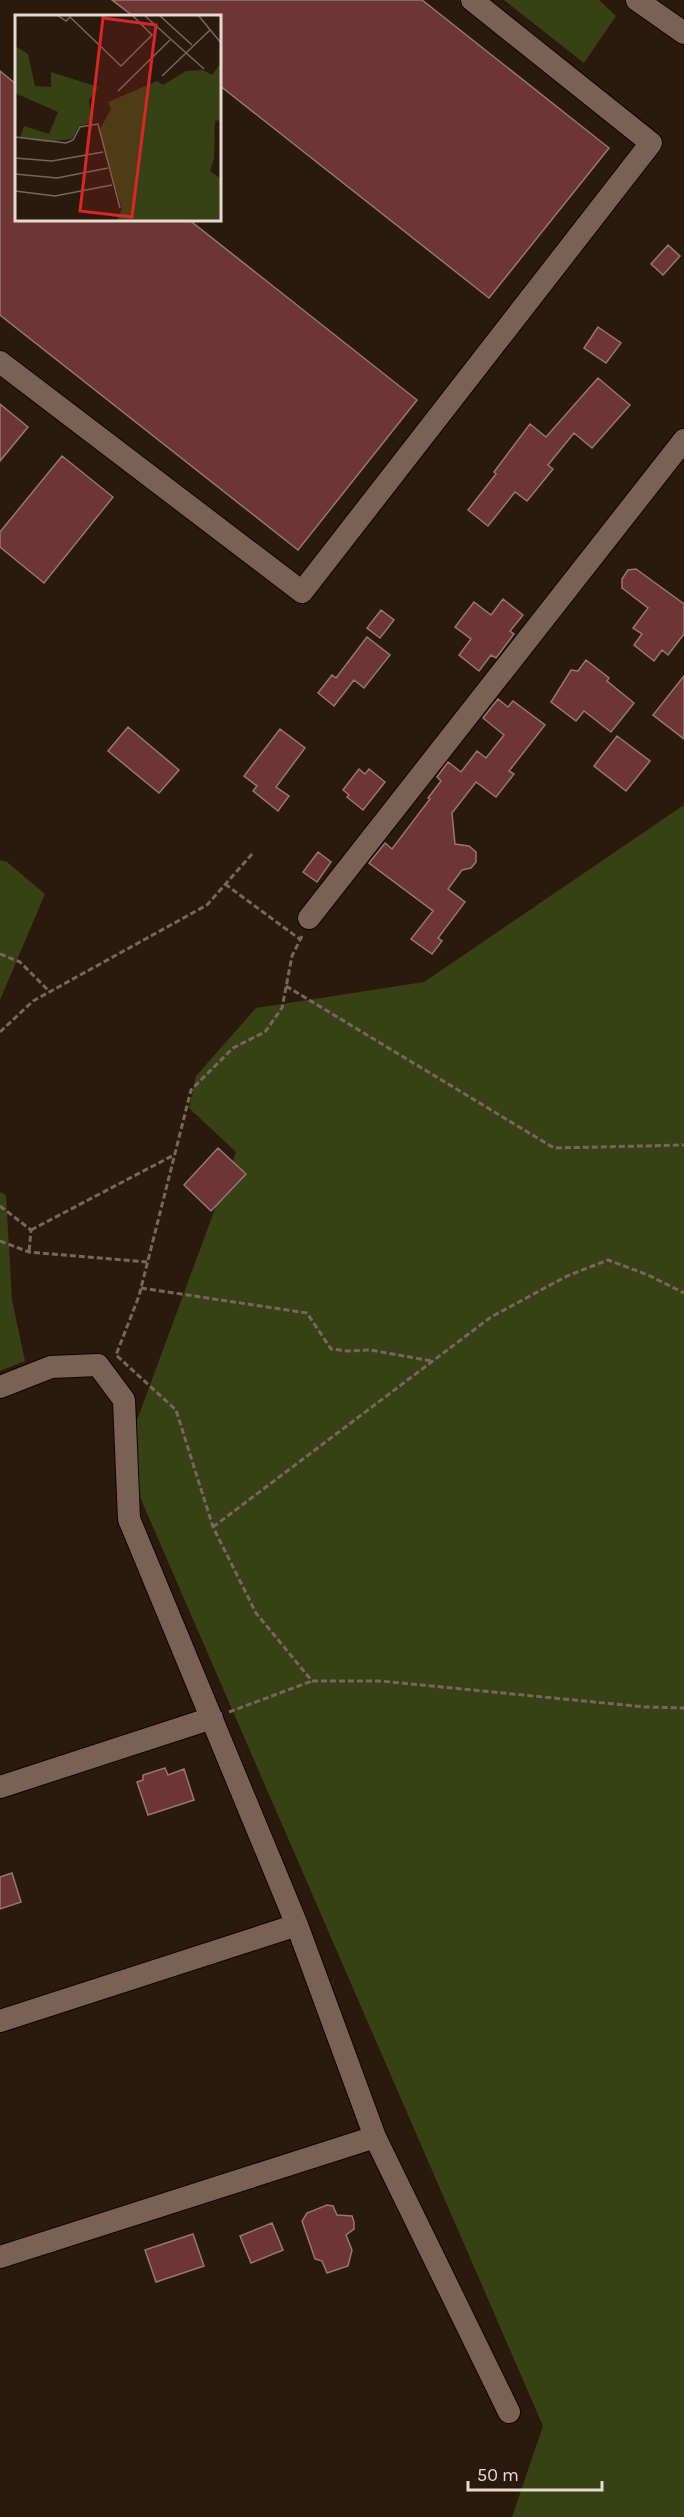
<svg xmlns="http://www.w3.org/2000/svg" width="684" height="2517" viewBox="0 0 684 2517" font-family="Karla,sans-serif">
<style>
.green{fill:#384015}
.building{fill:#6d3534;stroke:#957775;stroke-width:1.5}
.lines{fill:none;stroke-linecap:round;stroke-linejoin:round}
.minor-casing{stroke:#130400;stroke-width:24}
.path{stroke:#76665b;stroke-width:3;stroke-dasharray:6 3;stroke-linecap:butt}
.minor{stroke:#796253;stroke-width:22}
.inset-road{fill:none;stroke:#76665b;stroke-width:1.5}
.view{fill:#d62828;fill-opacity:0.15;stroke:#d62828;stroke-width:3}
.inset-edge{fill:none;stroke:#e6d9d1;stroke-width:3}
</style>
<rect width="100%" height="100%" fill="#2b190c"/>
<path class="green" d="M504,0H599L616,16L584,63Z
M684,805V2517H512L543,2426L123,1458L236,1152L189,1108L196,1076L256,1008L424,982Z
M0,860L7,862L45,894L0,1000Z
M0,1192L6,1195L12,1300L25,1361L0,1371Z"/>
<path class="building" d="M112,0H422L609,148L489,298L219,85V16H133Z
M0,71L16,84V219H188L417,400L298,550L0,315Z
M668,245L680,256L663,275L651,264Z
M598,327L621,343L606,363L584,348Z
M598,378L630,405L592,448L574,433L548,465L553,469L527,501L515,492L488,526L468,510L496,474L494,472L530,424L546,437Z
M0,404L28,427L0,461Z
M62,456L113,497L44,583L0,547V532Z
M636,569L684,604V634L668,655L662,650L654,661L634,645L642,634L633,628L648,608L622,588V579L628,570Z
M503,599L523,615L510,631L514,634L496,658L491,655L479,671L459,655L471,639L455,627L474,602L491,615Z
M381,610L394,620L380,638L367,628Z
M367,637L390,655L364,688L354,680L334,706L318,693L332,675L336,678Z
M586,660L609,678L607,681L634,703L611,732L584,711L576,721L551,702L571,670L578,671Z
M684,676V739L653,715Z
M498,699L508,707L513,701L545,725L509,771L514,774L496,797L476,782L452,813L455,844L469,846L476,852V862L471,868L462,870L448,889L465,902L438,938L442,941L432,954L411,939L433,911L369,863L385,843L392,849L430,799L428,798L441,781L437,777L448,762L461,772L477,751L486,758L504,735L483,718Z
M128,727L179,770L159,793L108,751Z
M280,729L305,748L276,787L289,796L278,811L253,791L257,786L244,776Z
M617,736L650,761L626,791L594,766Z
M359,769L365,774L369,769L385,782L363,810L347,797L349,795L343,790Z
M318,852L331,862L317,882L303,872Z
M218,1148L246,1174L211,1211L184,1185Z
M165,1768L168,1775L184,1769L194,1800L148,1815L137,1782L143,1780V1775Z
M12,1873L21,1902L0,1909V1877Z
M327,2205L333,2206L337,2215L352,2216L354,2222V2229L346,2235L352,2250L348,2266L327,2273L322,2261L315,2259L302,2221L307,2213Z
M272,2223L283,2250L251,2263L240,2236Z
M193,2234L204,2266L156,2282L145,2250Z"/>
<g class="lines">
<defs>
<path id="minor" d="M637,0L684,33
M0,362L302,592L651,143L472,0
M309,918L684,440
M0,1387L51,1367L98,1365L124,1400L129,1519L297,1925L375,2137L509,2412
M0,1787L212,1718
M0,2021L297,1925
M0,2257L375,2137"/>
</defs>
<use href="#minor" class="minor-casing"/>
<path class="path" d="M225,884L301,940
M302,936L292,956L282,1008L265,1032L233,1048L191,1090L139,1296L116,1355L176,1410L213,1527L256,1613L312,1681H381L645,1707L684,1708
M0,954L20,962L50,992
M286,986L554,1148L684,1145
M0,1032L33,1001L207,905L253,853
M0,1206L31,1230L29,1252
M31,1230L172,1156
M0,1241L29,1252L147,1262
M141,1288L307,1313L331,1349L347,1351L370,1350L432,1361
M213,1527L491,1317L567,1276L608,1260L648,1275L684,1293
M229,1712L312,1681"/>
<use href="#minor" class="minor"/>
</g>
<g transform="translate(15 15)">
<rect width="206" height="206" fill="#2b190c"/>
<path d="M0,31L13,39L20,71L36,72V57L83,72L74,85L77,108L64,111L57,124L31,127L5,123L9,111L34,119L43,97L0,78ZM205,49V105L200,106L199,144L195,156L205,163V205H102L107,194L84,116L96,94L93,87L142,66L148,70L171,56L188,55L197,60Z" fill="#384015"/>
<path class="inset-road" d="M42,0L51,6L55,2L106,51L137,20L117,0M129,0L189,54M144,0L177,30M183,0L206,28M147,61L195,15M103,76L155,25M0,122L51,128L58,125L65,112L83,109L105,193M0,143L37,146L88,137M0,159L42,163L93,153M0,176L40,181L97,170"/>
<path class="view" d="M88,3L141,10L117,202L65,196Z"/>
<rect width="206" height="206" class="inset-edge"/>
</g>
<path d="M468 2481v9h134v-9" fill="none" stroke="#e6d9d1" stroke-width="3"/>
<text x="477" y="2481" font-size="18" fill="#e6d9d1" stroke="#2b190c" stroke-width="4.5" paint-order="stroke">50 m</text>
</svg>
